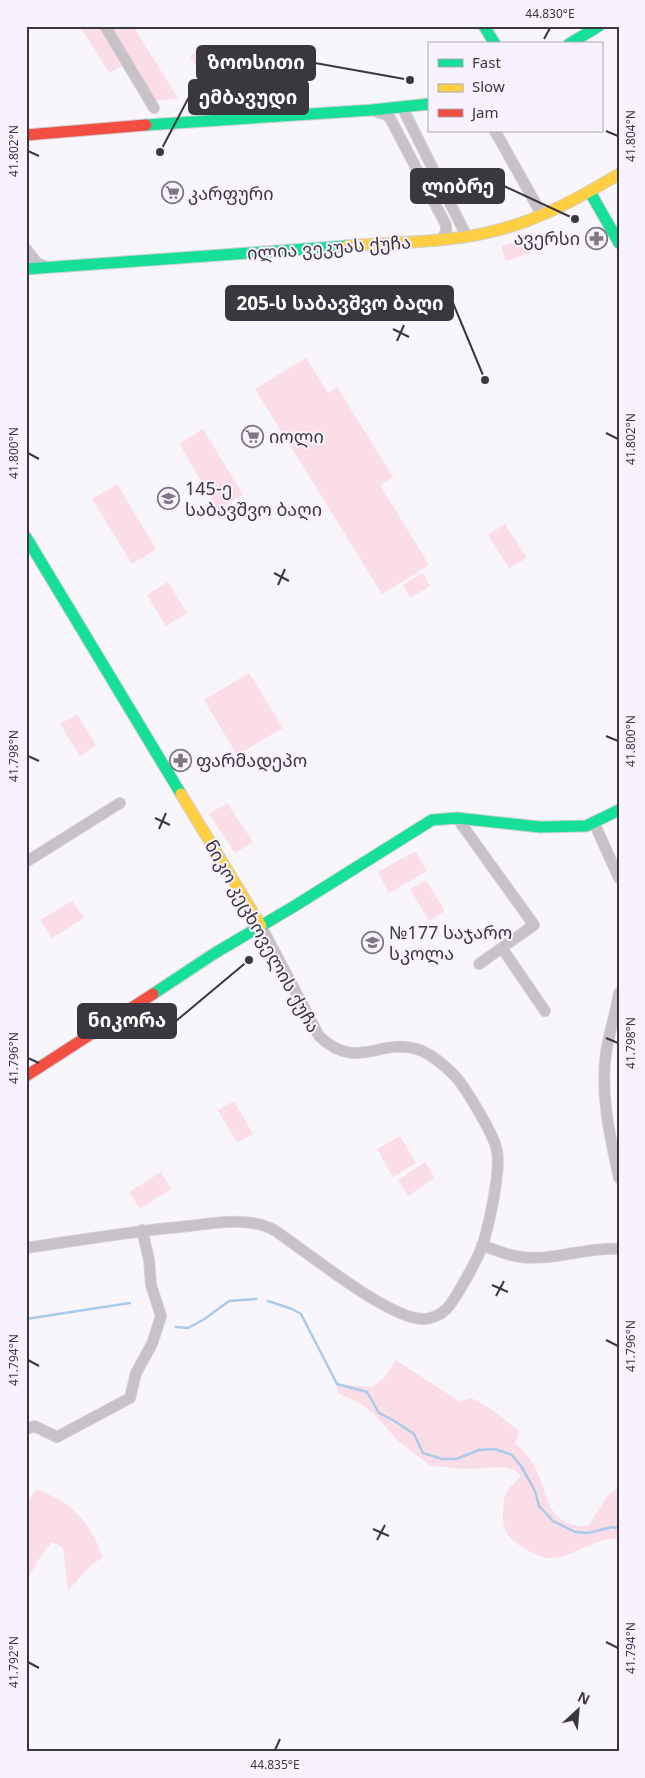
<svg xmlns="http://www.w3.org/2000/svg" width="645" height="1778" viewBox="0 0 645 1778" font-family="'Noto Sans','Noto Sans Georgian',sans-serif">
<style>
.green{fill:#fbdde8}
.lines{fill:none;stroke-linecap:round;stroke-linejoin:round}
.stream{stroke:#aacaea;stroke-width:2.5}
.street-casing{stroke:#d2d0d4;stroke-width:12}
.fast-casing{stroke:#d2d0d4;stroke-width:13}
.slow-casing{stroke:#d2d0d4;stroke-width:13}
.jam-casing{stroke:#d2d0d4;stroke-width:13}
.street{stroke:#c8c1c8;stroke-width:10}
.fast{stroke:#16e098;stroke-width:11}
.slow{stroke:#ffcf43;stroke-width:11}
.jam{stroke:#f24e42;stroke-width:11}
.ticks{fill:none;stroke:#3a383e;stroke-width:2}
.labels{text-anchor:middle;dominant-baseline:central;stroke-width:4;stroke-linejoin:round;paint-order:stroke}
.poi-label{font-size:18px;fill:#3a383e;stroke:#f7f2fe;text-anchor:start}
.street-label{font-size:18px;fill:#3a383e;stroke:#f7f2fe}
.leader{fill:none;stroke:#3a383e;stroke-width:2}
.callout-dot{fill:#3a383e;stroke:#f7f2fe;stroke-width:2}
.callout{fill:#3a383e;stroke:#3a383e;stroke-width:2}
.callout-label{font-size:19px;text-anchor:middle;font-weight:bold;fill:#fff}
.neatline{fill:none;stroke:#3a383e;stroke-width:2}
.ticks-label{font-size:12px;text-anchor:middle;fill:#3a383e}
</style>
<rect width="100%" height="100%" fill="#f8f5fb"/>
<path class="green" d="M80,26H133L178,98L147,102L126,64L109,73Z
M206,46L227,79L211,89L190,56Z
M524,239L529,253L506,261L501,246Z
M306,358L328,393L337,387L393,477L380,485L429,565L382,594L255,389Z
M203,429L243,495L218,509L179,444Z
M117,484L156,549L132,564L92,499Z
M505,524L527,558L509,568L488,535Z
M423,573L430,586L410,598L403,585Z
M168,582L187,613L166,626L147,595Z
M249,673L283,728L237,755L204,700Z
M77,714L96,745L80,756L60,724Z
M227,803L253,842L235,853L209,814Z
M415,851L427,871L389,893L378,872Z
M426,880L445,911L429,921L410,889Z
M72,901L84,918L52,938L40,920Z
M234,1101L253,1134L237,1143L218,1110Z
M400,1136L416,1163L393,1177L377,1149Z
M425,1162L435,1178L408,1196L398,1180Z
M161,1172L171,1189L140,1209L129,1192Z
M396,1360L460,1402L471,1398L493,1410L520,1432L515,1443C521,1450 529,1456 533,1464C550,1493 544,1527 588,1526L608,1495L619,1487V1539C593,1537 574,1559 548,1558C537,1557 511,1543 506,1532C502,1525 502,1501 506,1494C509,1487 516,1482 521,1476L515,1470L502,1467L467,1469L431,1466L398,1441L372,1412L359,1403L338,1393L337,1384L371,1387L383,1379Z
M37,1489C74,1505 88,1519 103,1557L90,1566L68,1591L63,1548L52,1542L40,1557L26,1582V1505Z"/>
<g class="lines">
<path class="stream" d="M268,1301L292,1309L301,1314L337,1384L367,1392L379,1413L393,1420L414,1434L423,1453L442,1459H456L479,1450L495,1449L512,1455L521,1466L528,1478L535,1491L539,1506L553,1521L575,1532L588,1533L612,1527L619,1528
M26,1319L130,1303
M176,1327L188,1328L203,1320L229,1301L256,1299"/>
<defs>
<path id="street" d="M105,26L154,108
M402,107L467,237
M377,112L385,114L390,118L446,225V233L441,239
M495,131L542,215
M26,249L37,263L45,266
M457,818L534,925L479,964
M594,823L619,878
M26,862L120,803
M502,948L545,1011
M619,993C616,1013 609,1032 606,1053C600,1094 610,1137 619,1178
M482,1245C493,1249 504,1254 515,1256C549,1263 585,1247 619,1249
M26,1248C80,1240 134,1231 189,1226C214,1223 246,1217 270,1228C277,1231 285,1238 291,1242C320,1262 392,1320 424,1319C430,1319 440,1315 444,1311C454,1304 479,1256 483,1244C489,1224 501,1171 497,1151C495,1136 465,1087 455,1076C444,1065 432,1054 417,1049C378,1038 357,1072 319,1036L261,926
M26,1429L34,1426L57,1437L130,1398L136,1373L152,1344L161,1316L151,1285L149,1259L142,1230"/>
<path id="fast" d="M484,26L495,44
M569,44L599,26
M146,125L372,110L429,104
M590,192L619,243
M26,269L347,246
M26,537L181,794
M153,994L215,953L293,907L432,820L457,818L540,827L586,826L619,810"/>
<path id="slow" d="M347,246C396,242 450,243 498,230C541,219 581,197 619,174
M181,794L261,926"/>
<path id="jam" d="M26,135L146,125
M26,1076L153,994"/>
</defs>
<use href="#street" class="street-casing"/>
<use href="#fast" class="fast-casing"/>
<use href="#slow" class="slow-casing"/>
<use href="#jam" class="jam-casing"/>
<use href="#street" class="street"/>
<use href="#fast" class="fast"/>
<use href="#slow" class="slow"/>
<use href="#jam" class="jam"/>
</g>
<path class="ticks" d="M544,39L550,28M606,131L618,136M28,151L39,156M393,329L409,337M397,341L404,325M606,433L618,439M28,453L39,459M274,573L289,581M278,585L285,569M606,736L618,741M28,756L39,761M155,818L170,825M159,829L166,813M606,1038L618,1043M28,1058L39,1063M492,1285L508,1292M496,1296L504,1281M606,1340L618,1346M28,1360L39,1366M373,1529L389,1536M377,1540L385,1525M606,1642L618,1648M28,1662L39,1668M275,1750L280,1739"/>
<defs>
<symbol id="supermarket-ring" viewBox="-11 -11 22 22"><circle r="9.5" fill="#f7f2fe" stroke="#7c7a80" stroke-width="1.5"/><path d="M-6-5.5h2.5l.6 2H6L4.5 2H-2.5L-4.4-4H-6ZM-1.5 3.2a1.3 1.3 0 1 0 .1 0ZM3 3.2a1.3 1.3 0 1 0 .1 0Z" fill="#7c7a80"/></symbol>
<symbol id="pharmacy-ring" viewBox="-11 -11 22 22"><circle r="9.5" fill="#f7f2fe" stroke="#7c7a80" stroke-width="1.5"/><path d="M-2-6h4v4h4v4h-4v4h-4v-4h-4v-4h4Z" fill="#7c7a80"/></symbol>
<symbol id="school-ring" viewBox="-11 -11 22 22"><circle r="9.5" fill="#f7f2fe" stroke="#7c7a80" stroke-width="1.5"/><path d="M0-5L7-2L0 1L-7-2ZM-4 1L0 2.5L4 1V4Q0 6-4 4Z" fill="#7c7a80"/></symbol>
</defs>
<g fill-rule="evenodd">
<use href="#supermarket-ring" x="160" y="180" width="25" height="25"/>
<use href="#pharmacy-ring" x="584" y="226" width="25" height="25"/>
<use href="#supermarket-ring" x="240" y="424" width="25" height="25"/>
<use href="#school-ring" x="156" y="486" width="25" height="25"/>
<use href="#pharmacy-ring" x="168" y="748" width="25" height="25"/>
<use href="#school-ring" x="360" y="930" width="25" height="25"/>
</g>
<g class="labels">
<g class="poi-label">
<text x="188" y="193">კარფური</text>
<text x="580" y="238" text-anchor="end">ავერსი</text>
<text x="269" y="436">იოლი</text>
<text x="185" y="488">145-ე<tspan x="185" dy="21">საბავშვო ბაღი</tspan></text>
<text x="196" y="760">ფარმადეპო</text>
<text x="389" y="932">№177 საჯარო<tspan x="389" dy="21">სკოლა</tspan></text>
</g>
<g class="street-label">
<text transform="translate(329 247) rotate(-4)">ილია ვეკუას ქუჩა</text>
<text transform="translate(263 936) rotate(61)">ნიკო კეცხოველის ქუჩა</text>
</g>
</g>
<path class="leader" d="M410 80L315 63M160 152L189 97M575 219L504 186M485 380L453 303M249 960L176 1021"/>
<g class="callout-dot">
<circle cx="410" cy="80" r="5"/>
<circle cx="160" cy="152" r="5"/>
<circle cx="575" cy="219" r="5"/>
<circle cx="485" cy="380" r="5"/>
<circle cx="249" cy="960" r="5"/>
</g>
<g class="callout">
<rect x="197" y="46" width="118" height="34" rx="5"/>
<rect x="189" y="80" width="119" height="34" rx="5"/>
<rect x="411" y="169" width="93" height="34" rx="5"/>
<rect x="226" y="286" width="227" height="34" rx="5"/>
<rect x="78" y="1004" width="98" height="34" rx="5"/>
</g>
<g class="callout-label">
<text x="256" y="69">ზოოსითი</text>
<text x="248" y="104">ემბავუდი</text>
<text x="458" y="193">ლიბრე</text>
<text x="340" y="310">205-ს საბავშვო ბაღი</text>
<text x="127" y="1027">ნიკორა</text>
</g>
<rect width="645" height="1778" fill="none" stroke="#f7f2fe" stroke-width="55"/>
<rect x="428" y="42" width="175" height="90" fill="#f7f2fe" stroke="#aba8b1"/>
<rect x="438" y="59" width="25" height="8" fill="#16e098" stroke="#aba8b1"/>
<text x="472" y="68" font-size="15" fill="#3a383e">Fast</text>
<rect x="438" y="84" width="25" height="8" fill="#ffcf43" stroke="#aba8b1"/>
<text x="472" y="92" font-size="15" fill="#3a383e">Slow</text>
<rect x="438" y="109" width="25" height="8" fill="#f24e42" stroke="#aba8b1"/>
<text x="472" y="118" font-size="15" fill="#3a383e">Jam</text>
<g transform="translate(578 1710) rotate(26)" stroke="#f7f2fe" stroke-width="4" paint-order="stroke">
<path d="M0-4L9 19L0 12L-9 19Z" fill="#3a383e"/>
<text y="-8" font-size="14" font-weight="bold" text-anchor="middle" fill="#3a383e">N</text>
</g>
<rect x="28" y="28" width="590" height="1722" class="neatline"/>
<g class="ticks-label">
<text x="550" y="18">44.830°E</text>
<text transform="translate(631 136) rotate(-90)" y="4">41.804°N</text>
<text transform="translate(14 151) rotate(-90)" y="4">41.802°N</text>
<text transform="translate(631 439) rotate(-90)" y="4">41.802°N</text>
<text transform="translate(14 453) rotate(-90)" y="4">41.800°N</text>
<text transform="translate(631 741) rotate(-90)" y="4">41.800°N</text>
<text transform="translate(14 756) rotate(-90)" y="4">41.798°N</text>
<text transform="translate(631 1043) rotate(-90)" y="4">41.798°N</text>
<text transform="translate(14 1058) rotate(-90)" y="4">41.796°N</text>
<text transform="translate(631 1346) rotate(-90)" y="4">41.796°N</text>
<text transform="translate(14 1360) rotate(-90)" y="4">41.794°N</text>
<text transform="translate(631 1648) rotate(-90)" y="4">41.794°N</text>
<text transform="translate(14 1662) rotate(-90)" y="4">41.792°N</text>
<text x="275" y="1769">44.835°E</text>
</g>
</svg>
